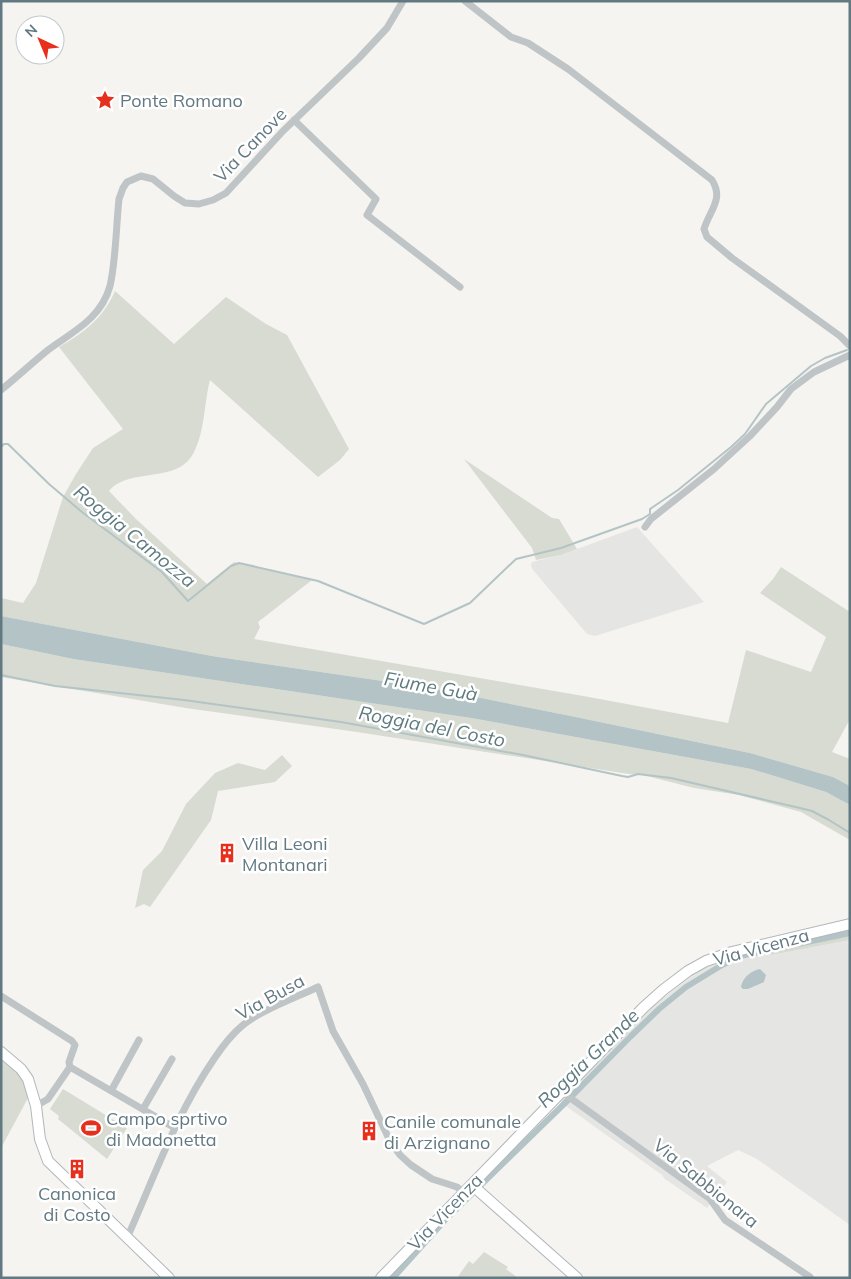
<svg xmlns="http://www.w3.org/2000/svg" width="851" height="1279" viewBox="0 0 851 1279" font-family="Mulish,sans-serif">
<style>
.built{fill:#e5e5e4}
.green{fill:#d7dbd1}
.water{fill:#b4c4c6}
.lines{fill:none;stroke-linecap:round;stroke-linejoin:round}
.stream{stroke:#b4c4c6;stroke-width:2}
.canal{stroke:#b4c4c6;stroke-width:6}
.secondary-casing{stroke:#b1b8bb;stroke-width:12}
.street{stroke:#bfc4c6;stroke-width:7}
.secondary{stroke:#fff;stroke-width:10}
.labels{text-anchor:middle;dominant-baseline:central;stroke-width:5;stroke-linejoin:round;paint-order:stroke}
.poi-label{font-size:18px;fill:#627982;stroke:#fff;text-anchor:start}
.street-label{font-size:18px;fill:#627982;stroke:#fff}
.water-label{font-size:19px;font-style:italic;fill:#5e7b7f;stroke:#fff}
</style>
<rect width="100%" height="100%" fill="#f5f4f0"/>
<path class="built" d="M637,527L704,602L595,636L587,634L533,570L531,566L532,562L561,555Z
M850,940V1225L757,1159L738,1150L707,1166L727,1182L707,1208L665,1179L662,1175L559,1101L652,1007L694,974L716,962L770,948L771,955Z"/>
<path class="green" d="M115,291L174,344L226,297L266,324L287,335L349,449L340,460L318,477L210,380C204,403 205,431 194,452C178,485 130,466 109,491L136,519L207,584L234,562L312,580L258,622L260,627L254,639L589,697L728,723L746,650L811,672L826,637L760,593L773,579L781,567L850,612V719L832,752L850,759V786L833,777L750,753L566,715L431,688L212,656L1,616V598L23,603L36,583L63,497L76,474L93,448L123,429L59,347C84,333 104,317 115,291Z
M464,459L552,518L559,519L577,549L561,555L536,560L532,548Z
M1,644L73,659L471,718L751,769L826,792L850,805V840L801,812L739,795L694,788L643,775L629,774L357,732L186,708L1,677Z
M282,755L292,766L275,782L218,791L211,820L150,907L144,904L135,908L143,870L162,851L186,804L215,773L238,763L265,770Z
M850,927V940L771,955L770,948Z
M1,1049L35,1085L1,1148Z
M63,1089L127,1128L107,1159L58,1119L59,1116L50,1109Z
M484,1252L508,1267L506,1269L518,1278H457L469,1261L473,1264Z"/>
<path class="water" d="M1,616L212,656L431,688L566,715L750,753L833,777L850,786V805L826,792L751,769L471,718L73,659L1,644Z
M760,969L766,975L764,982L748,989H743L741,987C742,978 752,970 760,969Z"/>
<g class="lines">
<path class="stream" d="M1,447L4,444H8L49,484L82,512L162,572L188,601L231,566L239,563L318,581L424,624L470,603L516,559L561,548L642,519L650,514V509L678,490L731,447L745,434L766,404L811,366L825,358L847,350
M1,675L55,686L184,700L341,722L523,755L622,776L628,777L638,774L671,778L800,808L812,811L829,820L850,833"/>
<path class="canal" d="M393,1278L446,1219L564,1104L630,1037L659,1009L686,987L722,965L740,956L850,933"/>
<defs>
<path id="secondary" d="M1,1052L21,1069L28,1079L36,1106L40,1139L48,1161L169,1278
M472,1185L577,1278
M381,1278L644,1007L663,990L688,971L706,961L732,952L850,924"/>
</defs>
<use href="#secondary" class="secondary-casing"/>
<path class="street" d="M465,1L511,37L528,43L568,69L712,180C724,199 710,210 704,229L707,237L732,258L840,336L850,346
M294,120L376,199L367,215L460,287
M1,390C17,377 32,363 48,350C72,332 101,319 110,286C116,260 116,227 119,199L123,188L127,182L141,176L153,179L174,196L185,203L199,204L213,200L226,193L283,131L359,58L387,28L403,1
M645,527L651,519L714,469L750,436L777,407L791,389L814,372L850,355
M1,996L72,1041L75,1045L69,1062L70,1067L48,1099L36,1106
M70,1067L175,1128
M111,1091L139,1040
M562,1092L710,1199L725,1220L810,1277
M143,1109L172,1059
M127,1238C154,1178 176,1114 214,1059C222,1047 232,1034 243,1025C261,1010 297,997 318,987L333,1031L363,1084L390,1141L400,1155L411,1165L432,1179L457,1187L464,1193"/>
<use href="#secondary" class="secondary"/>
</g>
<defs>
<symbol id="sight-bare" viewBox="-9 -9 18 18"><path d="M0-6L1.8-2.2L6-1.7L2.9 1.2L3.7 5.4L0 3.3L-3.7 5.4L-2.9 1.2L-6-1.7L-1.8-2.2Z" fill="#e72f1d" stroke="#fff" stroke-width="2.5" paint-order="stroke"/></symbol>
<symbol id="building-bare" viewBox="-9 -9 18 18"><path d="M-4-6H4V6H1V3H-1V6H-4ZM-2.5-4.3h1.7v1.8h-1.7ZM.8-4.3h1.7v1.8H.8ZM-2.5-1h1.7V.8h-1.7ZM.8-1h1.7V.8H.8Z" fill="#e72f1d" stroke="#fff" stroke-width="2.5" paint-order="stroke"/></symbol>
<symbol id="stadium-bare" viewBox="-9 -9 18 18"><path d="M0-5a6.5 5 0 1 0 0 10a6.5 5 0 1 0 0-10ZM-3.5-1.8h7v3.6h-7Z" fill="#e72f1d" stroke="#fff" stroke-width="2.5" paint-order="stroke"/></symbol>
</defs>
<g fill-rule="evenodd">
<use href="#sight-bare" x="91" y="86" width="28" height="28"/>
<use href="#building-bare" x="213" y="839" width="28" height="28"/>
<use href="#stadium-bare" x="77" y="1114" width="28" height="28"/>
<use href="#building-bare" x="355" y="1117" width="28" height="28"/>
<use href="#building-bare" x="63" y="1155" width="28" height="28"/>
</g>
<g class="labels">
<g class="poi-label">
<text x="120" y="100">Ponte Romano</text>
<text x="242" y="843">Villa Leoni<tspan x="242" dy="21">Montanari</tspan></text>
<text x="106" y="1118">Campo sprtivo<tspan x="106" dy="21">di Madonetta</tspan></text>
<text x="384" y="1121">Canile comunale<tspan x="384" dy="21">di Arzignano</tspan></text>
<text x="77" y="1193" text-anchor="middle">Canonica<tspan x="77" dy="21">di Costo</tspan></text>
</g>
<g class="street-label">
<text transform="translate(250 145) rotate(-46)">Via Canove</text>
<text transform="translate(761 947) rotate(-15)">Via Vicenza</text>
<text transform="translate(270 997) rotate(-29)">Via Busa</text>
<text transform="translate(706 1183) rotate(39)">Via Sabbionara</text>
<text transform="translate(445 1212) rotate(-46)">Via Vicenza</text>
</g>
<g class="water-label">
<text transform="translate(135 536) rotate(39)">Roggia Camozza</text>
<text transform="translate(431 686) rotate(10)">Fiume Guà</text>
<text transform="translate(432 726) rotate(11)">Roggia del Costo</text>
<text transform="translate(588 1058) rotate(-44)">Roggia Grande</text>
</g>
</g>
<rect width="851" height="1279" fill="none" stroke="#627982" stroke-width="5"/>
<g transform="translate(40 40) rotate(316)"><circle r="24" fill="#ffffff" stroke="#c0c9cd"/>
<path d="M0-4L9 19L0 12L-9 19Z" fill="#e72f1d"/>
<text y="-8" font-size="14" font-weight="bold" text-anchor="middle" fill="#627982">N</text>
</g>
</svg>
